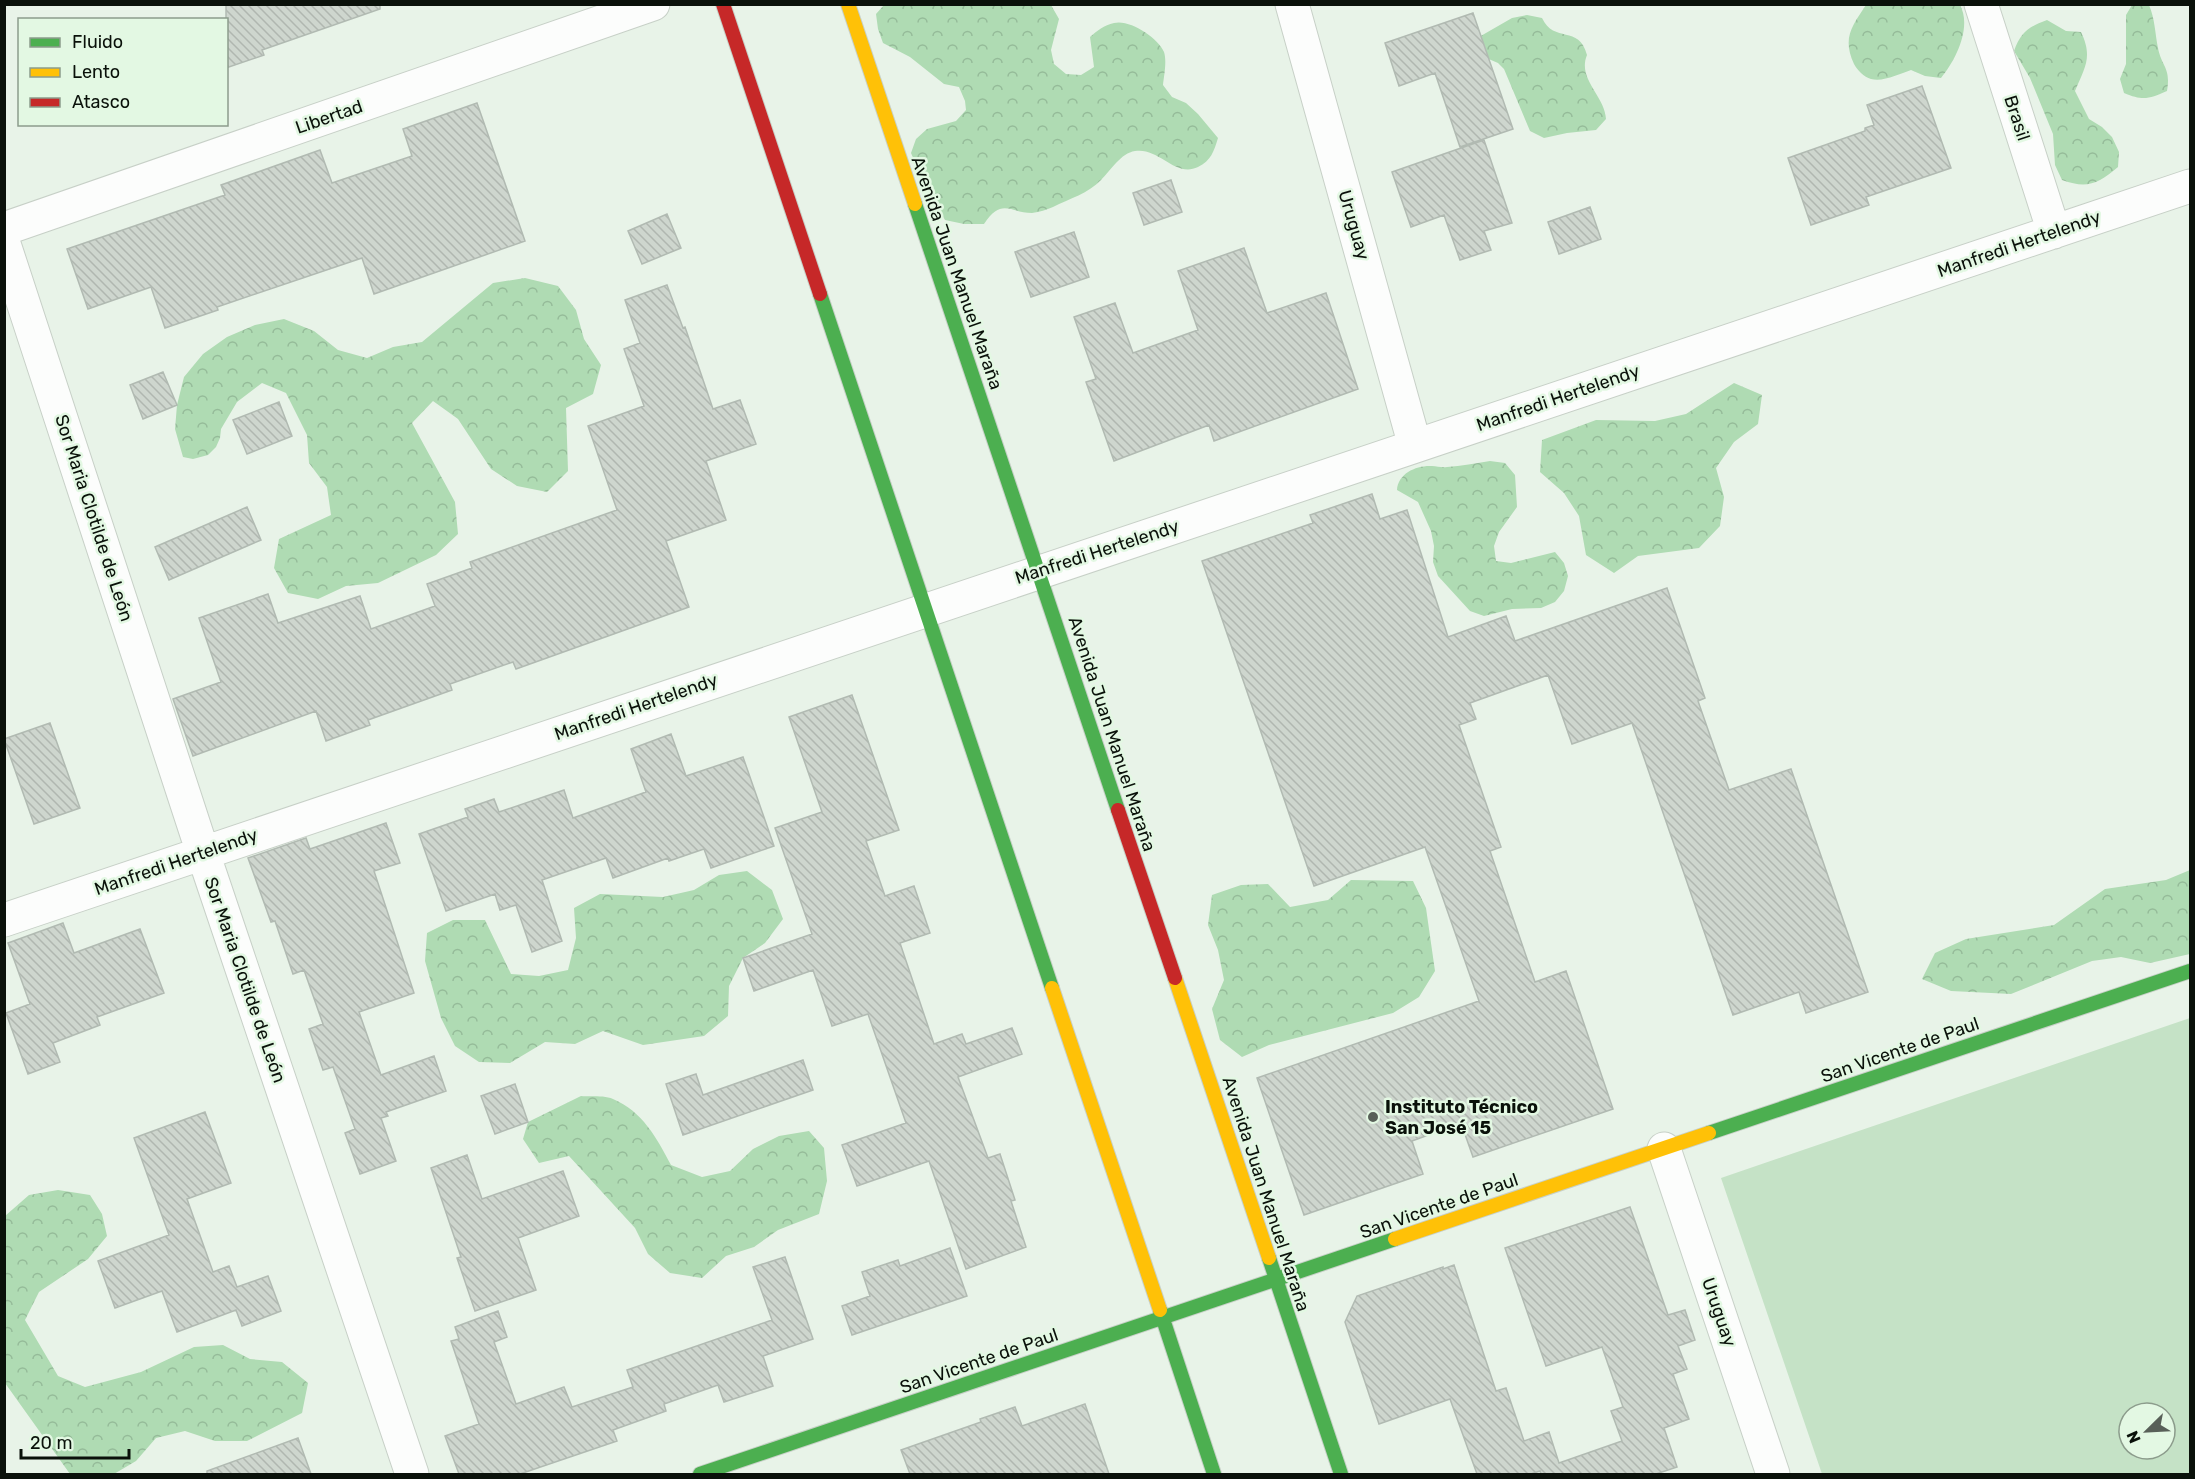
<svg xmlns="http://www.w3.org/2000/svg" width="2195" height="1479" viewBox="0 0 2195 1479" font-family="Rubik,sans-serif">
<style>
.green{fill:#c5e2c6;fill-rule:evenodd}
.forest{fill:url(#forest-crowns)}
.building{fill:url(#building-back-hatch);stroke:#b1bab2;stroke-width:1.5}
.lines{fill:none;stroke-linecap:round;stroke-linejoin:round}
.street-casing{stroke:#c7d0c7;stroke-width:35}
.fast-casing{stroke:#c7d0c7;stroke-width:16}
.slow-casing{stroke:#c7d0c7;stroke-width:16}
.jam-casing{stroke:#c7d0c7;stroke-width:16}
.street{stroke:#fcfdfc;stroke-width:33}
.fast{stroke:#4caf50;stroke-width:14}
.slow{stroke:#ffc107;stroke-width:14}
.jam{stroke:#c62828;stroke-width:14}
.poi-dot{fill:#586058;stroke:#e3f8e3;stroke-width:2}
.labels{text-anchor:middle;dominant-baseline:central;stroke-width:5;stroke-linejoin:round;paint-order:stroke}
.street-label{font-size:18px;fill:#0a110a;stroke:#e3f8e3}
.poi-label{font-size:18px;font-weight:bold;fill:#0a110a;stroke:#e3f8e3;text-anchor:start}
</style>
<defs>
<pattern id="forest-crowns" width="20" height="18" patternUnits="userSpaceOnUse" patternTransform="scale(1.5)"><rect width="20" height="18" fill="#afdbb3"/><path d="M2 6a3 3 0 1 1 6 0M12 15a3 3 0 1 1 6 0" fill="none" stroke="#95bb99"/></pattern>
<pattern id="building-back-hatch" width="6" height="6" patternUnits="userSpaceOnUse" patternTransform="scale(1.5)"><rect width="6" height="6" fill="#ced6ce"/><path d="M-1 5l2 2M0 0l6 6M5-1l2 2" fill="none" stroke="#b0b7b0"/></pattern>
</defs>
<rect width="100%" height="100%" fill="#e8f3e8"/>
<path class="green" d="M2190,1018V1474H1822L1721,1178ZM2129,1413H2165V1449H2129Z"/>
<path class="forest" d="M884,5H1051L1059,19L1051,50L1054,64L1066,74L1081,75L1094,67L1090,37C1097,31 1104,25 1114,23C1130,19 1158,38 1164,52C1167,61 1164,76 1163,85L1172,97L1186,103L1198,114L1218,138C1214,151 1211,161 1198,167C1175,178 1159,147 1135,151C1121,153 1111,170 1101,180C1089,193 1069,199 1053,207C1046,210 1040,212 1032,213C1010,213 1002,197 984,224H964L945,220L923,181L911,153L916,139L927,129L956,121L966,110L965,101L959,87L944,84L910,57L883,43L878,29L876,14Z
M1866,5H1960C1972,27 1956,60 1941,78L1925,76L1911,70C1899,74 1884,82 1871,79C1864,77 1857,70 1854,64C1842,38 1852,26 1866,5Z
M2132,5H2149C2155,19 2155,33 2158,48C2162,68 2171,67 2167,91C2149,99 2143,101 2124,93L2120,79L2126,64V15Z
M1527,15L1542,18C1554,44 1579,24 1587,55C1577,79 1605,96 1606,119L1596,130L1567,133L1544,138L1530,131L1504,69L1498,63L1484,57L1479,37L1512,18Z
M2047,20L2066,31L2081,32C2093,57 2085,67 2075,91L2089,119L2102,127L2112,137L2119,152L2118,167C2098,184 2087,189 2062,180L2055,165L2053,134L2030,78L2014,51C2021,32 2028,27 2047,20Z
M525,278L558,286L576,310L584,339L601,365L593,394L566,408L568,471L547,492L517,486L491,469L458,419L433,401L412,423L455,502L458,534L436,555L378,583L346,586L318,599L288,593L274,568L279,539L331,515L327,487L309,463L307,435L286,393L262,383L237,402L221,429L220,438L216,447L208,455L193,459L183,457L175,429L177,405L184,377L203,354L227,337L255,325L284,319L314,331L338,350L367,358L393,347L422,342L493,283Z
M1734,383L1762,395L1758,424L1734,442L1716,468L1724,497L1720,526L1699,548L1638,556L1614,573L1586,555L1579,516L1564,493L1540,472L1542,440L1596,420L1655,421L1686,414Z
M1490,461L1505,463L1515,475L1517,507L1499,532L1494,546L1496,561L1511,563L1555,552L1564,563L1568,576L1564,591L1555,602L1541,608L1512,609L1484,616L1470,611L1438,576L1433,562L1434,546L1431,531L1418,502L1397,490C1398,473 1417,465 1432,466C1437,466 1442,468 1447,467C1461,466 1476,463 1490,461Z
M2190,870V954L2150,963L2121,957L2092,961L2011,994L1951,991L1922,979L1935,953L1966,939L2054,925L2105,889L2166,880Z
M747,871L772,890L783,919L765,943L743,958L729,986L728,1016L704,1036L643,1045L603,1031L575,1044L545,1042L510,1063L479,1062L455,1046L441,1018L425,961L427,933L453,920H485L511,974L539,976L568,970L576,938L574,908L600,894L663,897L694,890L719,875Z
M1351,880L1413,881L1426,908L1435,971L1419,997L1393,1013L1269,1045L1242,1057L1220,1040L1212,1009L1224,980L1218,950L1208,925L1212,895L1241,885L1268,884L1290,907L1328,900Z
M581,1096C590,1097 604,1095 613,1099C642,1111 657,1138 671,1165L702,1177L730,1171L753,1149L779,1136L809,1131L824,1148L827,1181L819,1214L778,1230L754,1247L726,1256L702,1278L670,1273L648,1254L635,1228L569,1156L539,1163L523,1139L528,1122Z
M58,1190L90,1195L102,1214L107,1236L88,1259L39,1292L25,1320L58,1376L85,1387L141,1372L194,1347L223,1345L250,1359L282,1362L308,1383L302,1413L247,1441H215L185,1431L156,1438L136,1461L114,1474H70L5,1383V1216L29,1195Z"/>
<path class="building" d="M226,4H380V9L262,50L264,55L226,68Z
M1473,13L1513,129L1460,147L1435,73L1399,86L1385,43Z
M1922,86L1951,168L1866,197L1869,205L1811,225L1788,158L1865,131V128L1874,125L1867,105Z
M477,103L525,241L374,294L362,258L217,307L218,310L165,328L151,287L88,309L67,249L225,195L221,185L320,150L332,183L412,156L403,129Z
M1484,140L1512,223L1484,231L1491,250L1460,260L1444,215L1411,227L1392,172Z
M1171,180L1182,212L1144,225L1133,193Z
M1590,207L1601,239L1559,254L1548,222Z
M667,214L681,248L642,264L628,231Z
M1074,232L1089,277L1031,297L1015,252Z
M1244,248L1267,313L1326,293L1358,389L1214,441L1209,425L1114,461L1086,382L1096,379L1074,317L1115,303L1133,353L1198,330L1178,271Z
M667,285L683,328L685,327L713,409L740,400L756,444L706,461L726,520L666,541L689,607L516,669L513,662L450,684L452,690L368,720L370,725L326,741L316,711L193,756L173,699L221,682L199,618L268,594L278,623L360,596L371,629L435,606L427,584L472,568L470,562L617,510L588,426L644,406L624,349L640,343L625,300Z
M163,372L177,405L143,419L130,385Z
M279,402L292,436L247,454L233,420Z
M1372,494L1380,519L1407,510L1448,637L1506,616L1515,641L1667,588L1705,698L1698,701L1729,790L1791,769L1868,992L1806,1013L1799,992L1733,1015L1632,723L1572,744L1548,675L1470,703L1476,719L1459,725L1501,847L1490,851L1535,982L1566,971L1613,1109L1473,1157L1461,1123L1412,1141L1423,1174L1304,1215L1257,1078L1479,1001L1425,847L1314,886L1202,561L1313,523L1310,515Z
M247,507L261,540L169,580L155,547Z
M852,695L899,830L866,841L885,896L914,886L930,933L900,943L934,1044L962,1034L966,1044L1012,1028L1022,1054L958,1077L988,1158L1000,1154L1015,1200L1011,1201L1026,1247L966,1269L929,1161L857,1186L842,1145L906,1123L868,1014L832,1026L813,970L754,991L743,958L812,934L775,828L822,812L789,717Z
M50,723L80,808L34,824L4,739Z
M671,734L686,776L743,757L774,846L711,868L704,849L669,861L668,858L613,878L606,858L542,880L562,941L532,952L516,905L500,910L495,894L446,911L419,834L468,817L465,809L494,799L499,812L564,790L573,818L646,792L631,749Z
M386,823L400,863L374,871L414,993L359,1012L381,1075L434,1056L446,1091L386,1112L388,1116L381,1118L396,1161L360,1174L345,1133L355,1129L333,1067L323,1070L309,1029L323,1024L304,970L293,974L275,921L271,922L248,858L306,838L310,849Z
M63,923L74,953L140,929L164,993L97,1017L100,1025L53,1043L60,1062L28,1074L6,1013L30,1004L8,943Z
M803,1060L813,1090L683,1135L666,1084L696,1074L703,1095Z
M515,1084L528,1122L495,1134L481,1096Z
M205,1112L231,1183L187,1199L213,1272L229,1266L237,1287L268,1276L281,1311L242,1326L236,1310L177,1332L162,1291L115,1308L98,1261L169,1235L134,1138Z
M467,1155L482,1199L563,1171L579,1216L518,1238L536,1290L475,1311L457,1258L461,1257L431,1168Z
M1630,1207L1668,1315L1685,1310L1695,1340L1678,1346L1687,1369L1673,1374L1689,1419L1664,1428L1677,1467L1656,1474H1541L1540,1471L1531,1474H1477L1450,1399L1379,1424L1345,1322L1357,1296L1443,1267V1269L1454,1265L1496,1391L1506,1388L1524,1441L1549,1432L1559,1463L1622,1441L1611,1411L1623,1407L1602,1347L1546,1366L1505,1248Z
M950,1248L967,1296L852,1335L842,1306L870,1296L862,1272L898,1260L900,1266Z
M785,1257L813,1339L763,1356L773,1386L724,1402L718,1385L664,1404L666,1411L613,1430L617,1441L520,1474H459L445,1436L479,1424L451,1341L459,1339L455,1327L498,1311L507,1337L494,1342L516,1404L564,1387L572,1407L633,1387L627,1370L772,1320L753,1267Z
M1085,1404L1109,1474H910L901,1450L981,1422L980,1419L1015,1407L1022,1426Z
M298,1438L311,1474H207V1471Z"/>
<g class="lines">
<defs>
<path id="street" d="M1292,4L1415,446
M1981,4L2054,232
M4,229L653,4
M4,244L203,853L412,1474
M4,920L2190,186
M1664,1149L1773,1474"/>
<path id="fast" d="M915,204L1118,810
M820,294L1052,988
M1709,1133L2190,971
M1269,1258L1341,1474
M1160,1310L1214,1474
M700,1474L1395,1239"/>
<path id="slow" d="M848,4L915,204
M1175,978L1269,1258
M1052,988L1160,1310
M1395,1239L1709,1133"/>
<path id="jam" d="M723,4L820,294
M1118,810L1175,978"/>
</defs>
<use href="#street" class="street-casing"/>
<use href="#fast" class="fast-casing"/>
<use href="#slow" class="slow-casing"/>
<use href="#jam" class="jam-casing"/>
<use href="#street" class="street"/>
<use href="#fast" class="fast"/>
<use href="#slow" class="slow"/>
<use href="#jam" class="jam"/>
</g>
<circle class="poi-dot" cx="1373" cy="1117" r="6"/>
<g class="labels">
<g class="street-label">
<text transform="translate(329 117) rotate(-19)">Libertad</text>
<text transform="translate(2017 118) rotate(72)">Brasil</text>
<text transform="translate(1354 225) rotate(74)">Uruguay</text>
<text transform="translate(2019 244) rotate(-19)">Manfredi Hertelendy</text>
<text transform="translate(957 273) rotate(71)">Avenida Juan Manuel Maraña</text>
<text transform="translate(1558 398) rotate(-19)">Manfredi Hertelendy</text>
<text transform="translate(94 518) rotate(72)">Sor Maria Clotilde de León</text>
<text transform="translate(1097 552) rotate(-18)">Manfredi Hertelendy</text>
<text transform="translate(636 707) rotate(-19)">Manfredi Hertelendy</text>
<text transform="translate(1112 734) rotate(72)">Avenida Juan Manuel Maraña</text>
<text transform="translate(176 862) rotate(-19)">Manfredi Hertelendy</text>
<text transform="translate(245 980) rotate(71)">Sor Maria Clotilde de León</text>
<text transform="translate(1900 1050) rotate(-19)">San Vicente de Paul</text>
<text transform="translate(1266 1194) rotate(72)">Avenida Juan Manuel Maraña</text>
<text transform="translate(1439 1206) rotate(-19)">San Vicente de Paul</text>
<text transform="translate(1719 1312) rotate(71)">Uruguay</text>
<text transform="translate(979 1361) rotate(-19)">San Vicente de Paul</text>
</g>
<g class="poi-label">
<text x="1385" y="1107">Instituto Técnico<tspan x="1385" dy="21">San José 15</tspan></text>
</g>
</g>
<rect width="2195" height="1479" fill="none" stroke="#0a110a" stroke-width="12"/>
<rect x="18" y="18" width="210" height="108" fill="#e3f8e3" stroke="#8c9c8c" stroke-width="1.5"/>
<rect x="30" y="38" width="30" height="9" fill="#4caf50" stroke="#8c9c8c" stroke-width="1.5"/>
<text x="72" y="48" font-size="18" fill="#0a110a">Fluido</text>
<rect x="30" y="68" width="30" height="9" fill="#ffc107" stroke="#8c9c8c" stroke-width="1.5"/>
<text x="72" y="78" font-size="18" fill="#0a110a">Lento</text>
<rect x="30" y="98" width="30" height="9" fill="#c62828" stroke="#8c9c8c" stroke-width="1.5"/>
<text x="72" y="108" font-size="18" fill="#0a110a">Atasco</text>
<g transform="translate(2147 1431) rotate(246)"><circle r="28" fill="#e3f8e3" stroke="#8c9c8c" stroke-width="1.5"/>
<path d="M0-4.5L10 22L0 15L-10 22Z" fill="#586058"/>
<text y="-9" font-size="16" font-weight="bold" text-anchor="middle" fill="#0a110a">N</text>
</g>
<path d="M21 1449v9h108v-9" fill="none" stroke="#0a110a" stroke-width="3"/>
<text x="30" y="1449" font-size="18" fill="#0a110a" stroke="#e3f8e3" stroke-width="4.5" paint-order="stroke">20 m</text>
</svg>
